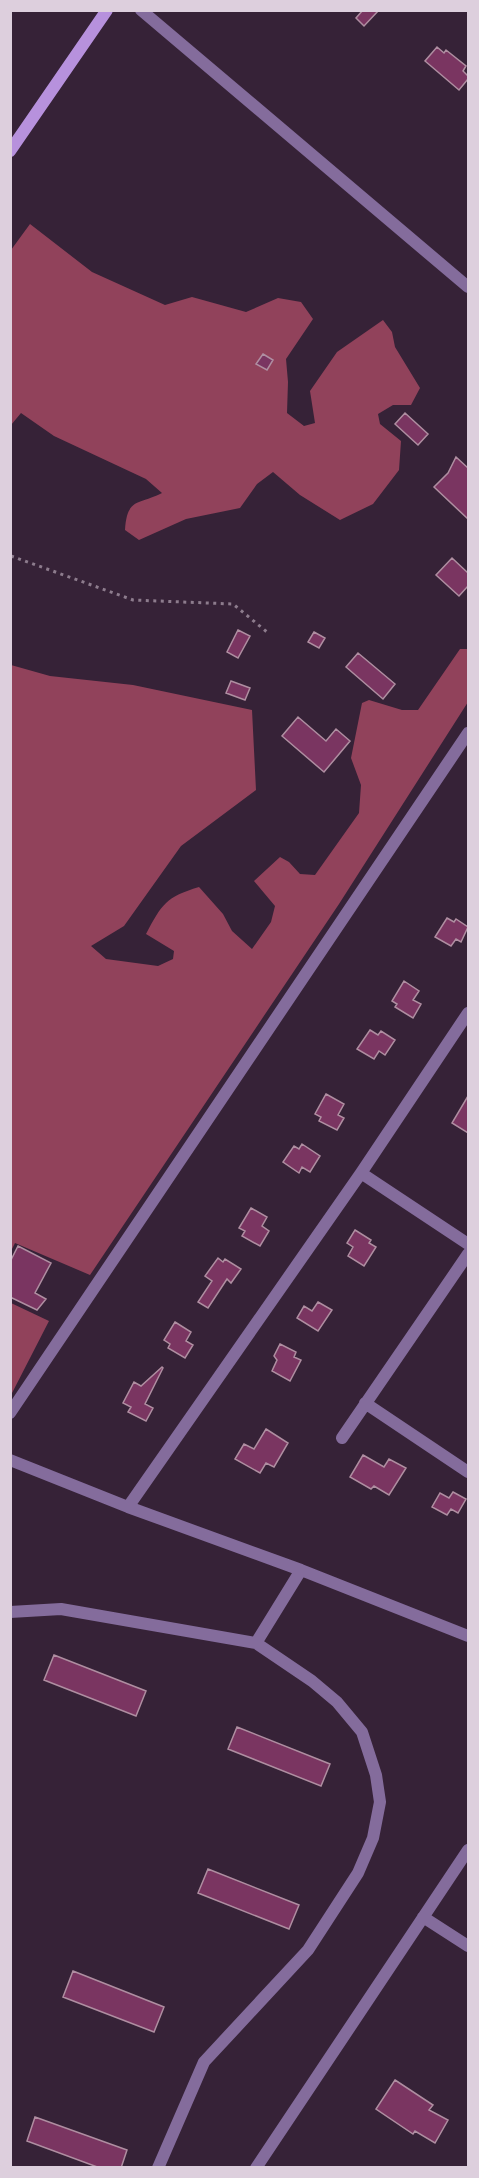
<svg xmlns="http://www.w3.org/2000/svg" width="479" height="2178" viewBox="0 0 479 2178" font-family="'DejaVu Sans',sans-serif">
<style>
.forest{fill:#91425b}
.building{fill:#7a3561;stroke:#af8ea1;stroke-width:1.5}
.lines{fill:none;stroke-linecap:round;stroke-linejoin:round}
.path{stroke:#8d7c8d;stroke-width:3;stroke-dasharray:3 4.5;stroke-linecap:butt}
.street{stroke:#846c9c;stroke-width:12}
.secondary{stroke:#b791dd;stroke-width:12}
</style>
<rect width="100%" height="100%" fill="#362237"/>
<path class="forest" d="M30,224L92,272L165,305L192,297L246,312L278,298L301,302L313,319L286,359L288,382L287,413L304,426L315,423L310,391L337,352L383,320L392,332L395,347L420,388L411,405H393L378,414L380,424L401,441L399,470L373,504L340,520L300,495L273,472L257,484L240,508L186,519L139,540L125,530C127,497 139,505 162,493L146,479L54,436L21,413L11,425V250Z
M460,649H468V702L339,904L90,1275L15,1243L11,1251V665L50,676L133,685L252,710L256,790L181,846L124,926L91,946L106,959L158,966L173,959L174,951L146,934C162,904 166,897 199,887L223,914L232,931L252,949L271,922L275,906L254,881L280,857L289,862L300,874L315,875L359,813L361,785L351,758L362,703L369,700L402,710H418Z
M11,1303L49,1321L11,1395Z"/>
<path class="building" d="M363,10H379L364,26L356,18Z
M437,47L444,53L446,50L466,66L463,71L468,76V79L459,90L425,61Z
M263,354L273,360L267,370L256,364Z
M405,413L428,434L418,445L395,424Z
M456,457L468,468V519L434,487L448,473Z
M452,558L468,573V586L459,596L436,575Z
M238,630L250,636L238,658L227,652Z
M314,632L325,638L319,648L308,642Z
M358,653L395,684L383,699L346,667Z
M231,681L250,688L245,700L226,693Z
M298,717L326,741L336,729L350,741L324,772L282,736Z
M447,918L454,922L456,919L468,927L461,942L456,939L451,946L435,937Z
M404,981L419,991L413,1000L421,1004L413,1018L395,1007L397,1004L392,1001Z
M370,1030L378,1035L381,1031L395,1040L385,1055L379,1051L374,1059L357,1049Z
M326,1094L344,1104L338,1115L344,1118L337,1130L319,1121L321,1117L315,1114Z
M468,1096V1133L452,1123Z
M302,1144L320,1156L310,1172L302,1167L299,1173L283,1162L294,1146L299,1149Z
M251,1208L267,1217L262,1226L269,1231L260,1246L242,1236L245,1231L239,1228Z
M355,1230L371,1240L369,1243L376,1247L364,1266L348,1256L353,1247L347,1243Z
M18,1246L51,1263L35,1293L46,1299L37,1310L10,1297V1262Z
M218,1258L223,1262L225,1259L241,1269L231,1283L227,1279L208,1308L198,1302L212,1281L205,1276Z
M318,1302L332,1310L318,1331L297,1318L304,1306L312,1311Z
M175,1322L191,1332L186,1341L193,1345L185,1358L168,1348L170,1344L164,1340Z
M280,1344L296,1352L294,1357L301,1360L290,1381L272,1371L277,1360L274,1356Z
M162,1367L163,1368L145,1404L153,1408L146,1421L128,1412L131,1407L123,1403L134,1382L141,1386Z
M266,1429L288,1443L274,1467L266,1463L260,1473L235,1459L244,1444L254,1449Z
M363,1455L384,1467L389,1459L406,1468L389,1495L374,1486L371,1489L350,1477Z
M453,1492L466,1499L458,1513L451,1509L447,1515L432,1507L440,1493L449,1498Z
M54,1655L146,1691L136,1716L44,1680Z
M237,1727L330,1764L321,1786L228,1749Z
M208,1869L299,1905L289,1929L198,1893Z
M73,1971L164,2007L154,2032L63,1997Z
M395,2080L433,2105L429,2110L448,2120L435,2143L415,2131L413,2134L376,2109Z
M35,2117L127,2150L121,2168H100L27,2141Z"/>
<g class="lines">
<path class="path" d="M11,556L133,600L233,604L267,632"/>
<path class="street" d="M141,10L468,287
M361,1173L468,1244
M365,1403L468,1472
M10,1413L468,733
M342,1438L468,1254
M10,1460L128,1507L301,1570L468,1636
M128,1507L361,1173L468,1013
M10,1612L61,1609L256,1643L312,1681L337,1702L362,1732L376,1775L380,1802L373,1838L358,1873L308,1950L204,2062L158,2168
M256,1643L301,1570
M423,1917L468,1946
M256,2168L468,1850"/>
<path class="secondary" d="M10,151L107,10"/>
</g>
<rect width="479" height="2178" fill="none" stroke="#ddcfdd" stroke-width="24"/>
</svg>
